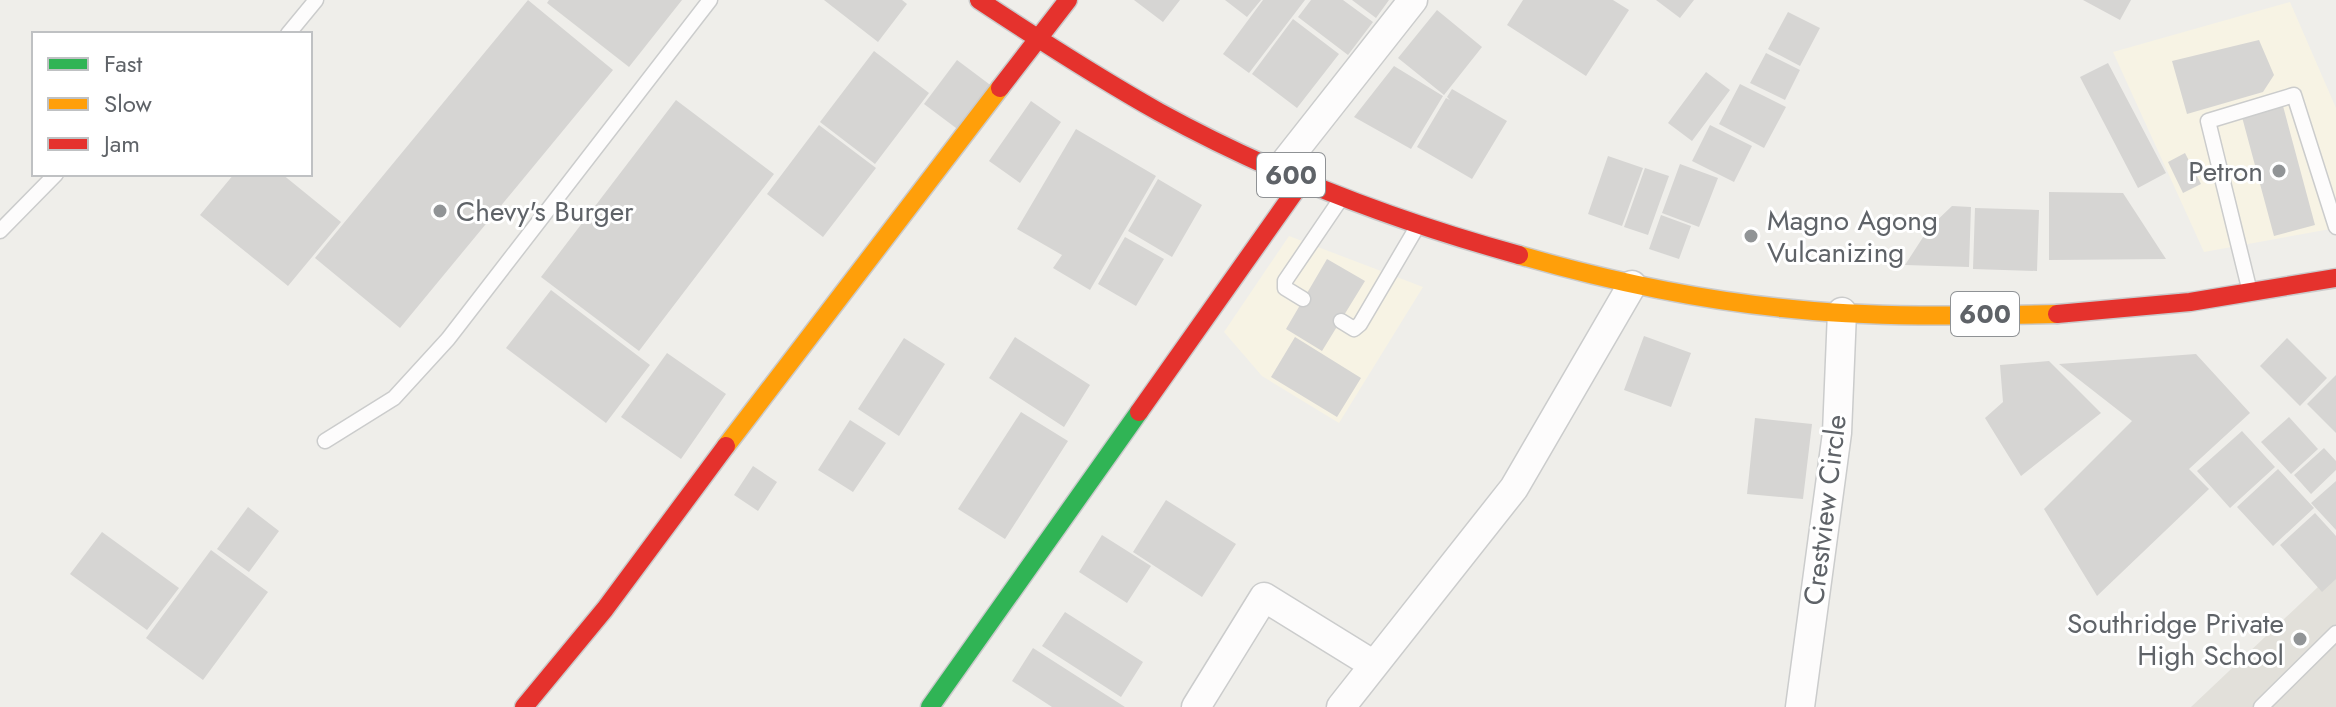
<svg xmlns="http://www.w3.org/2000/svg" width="2336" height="707" viewBox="0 0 2336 707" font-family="Jost,sans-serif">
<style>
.commercial{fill:#f7f3e4}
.education{fill:#e2e0da}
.building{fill:#d6d5d3}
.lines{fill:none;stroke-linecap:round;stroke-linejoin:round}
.lane-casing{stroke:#cbcccc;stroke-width:17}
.street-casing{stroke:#cbcccc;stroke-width:31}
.fast-casing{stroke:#cacacb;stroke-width:21}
.slow-casing{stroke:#cacacb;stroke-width:21}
.jam-casing{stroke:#cacacb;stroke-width:21}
.lane{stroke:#fdfcfc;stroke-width:14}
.street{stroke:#fdfcfc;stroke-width:28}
.fast{stroke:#30b455;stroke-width:18}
.slow{stroke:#ff9f0a;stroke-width:18}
.jam{stroke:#e5322d;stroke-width:18}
.poi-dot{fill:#919496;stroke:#fff;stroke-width:3}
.labels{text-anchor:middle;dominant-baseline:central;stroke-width:6;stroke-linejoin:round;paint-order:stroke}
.shield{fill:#fff;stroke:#8f9295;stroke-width:2}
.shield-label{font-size:26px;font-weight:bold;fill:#5f6368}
.poi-label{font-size:28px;fill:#5f6368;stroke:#fff;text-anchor:end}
.street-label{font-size:28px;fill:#5f6368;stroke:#fff}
</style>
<rect width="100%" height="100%" fill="#efeeea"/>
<path class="commercial" d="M2290,2L2336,108V228L2204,252L2113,52Z
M1289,236L1423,287L1339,423L1262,376L1224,332Z"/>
<path class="education" d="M2336,570V707H2191Z"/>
<path class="building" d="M528,0L613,70L400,328L315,258Z
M549,0H682L629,67L547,3Z
M824,0H902L907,4L878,42Z
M1134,0H1180L1163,22Z
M1225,0H1261L1247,17Z
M1263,0H1305L1249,73L1223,54Z
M1311,0H1343L1373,22L1348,55L1298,17Z
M1352,0H1389L1376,18Z
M1523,0H1613L1629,10L1586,76L1507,25Z
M1656,0H1694L1680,18Z
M2083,0H2131L2120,20Z
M1437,10L1482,47L1444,95L1398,58Z
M1788,12L1820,28L1800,66L1768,49Z
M1293,19L1339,54L1297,108L1252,74Z
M2259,40L2274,75L2263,92L2187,114L2172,61Z
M874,51L929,93L875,164L820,122Z
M1766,53L1800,70L1785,100L1750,83Z
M957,60L997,90L964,134L924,104Z
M2108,63L2166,173L2138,188L2080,77Z
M1394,66L1443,96L1411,149L1354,117Z
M1706,72L1730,90L1692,141L1668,123Z
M1740,84L1786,107L1764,148L1719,124Z
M1452,89L1507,121L1472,179L1417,147L1446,98L1450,100L1447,97Z
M676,100L774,174L639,351L541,277Z
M1031,101L1061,122L1020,183L989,161Z
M2283,106L2315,225L2274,236L2242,117Z
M819,125L876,168L823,237L767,194Z
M1710,125L1752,146L1734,182L1692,161Z
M1076,129L1156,176L1090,290L1053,268L1062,255L1017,229Z
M2185,153L2201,184L2183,193L2168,162Z
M1608,156L1643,168L1622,226L1588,214Z
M1680,164L1718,178L1699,227L1662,213Z
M1645,168L1669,176L1648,235L1624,227Z
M234,174H282L341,222L288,286L200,215Z
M1158,179L1202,205L1172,257L1128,231Z
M2049,192L2123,193L2166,259L2049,260Z
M1952,206L1971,207L1969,267L1905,265L1929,228Z
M1975,208L2039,210L2037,271L1973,269Z
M1661,215L1691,226L1679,259L1649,249Z
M1125,237L1164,259L1136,306L1098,284Z
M1327,259L1365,281L1322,351L1286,329Z
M551,290L650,365L606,423L506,348Z
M1644,336L1691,353L1671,407L1624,390Z
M1015,337L1090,385L1064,427L989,378Z
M1295,337L1361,378L1337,417L1271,377Z
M904,338L945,364L899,436L858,409Z
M2287,338L2327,378L2300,406L2260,366Z
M667,353L726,394L681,459L621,417Z
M2196,354L2250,413L2189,469L2209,489L2097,596L2044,509L2132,421L2059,364Z
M2049,361L2101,413L2021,476L1985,418L2003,402L2000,365Z
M2336,375V433L2307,404Z
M1021,412L1068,441L1005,539L958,509Z
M2289,417L2318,449L2291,474L2261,442Z
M1755,418L1812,424L1803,499L1747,494Z
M850,420L886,443L853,492L818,470Z
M2242,431L2275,467L2230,508L2197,471Z
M2324,448L2336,461V470L2311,494L2294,475Z
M753,466L777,482L758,511L734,495Z
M2278,469L2314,508L2273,546L2237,507Z
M2336,481V530L2311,503Z
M1166,500L1236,544L1202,597L1133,552Z
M248,507L279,531L249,572L217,549Z
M2315,513L2336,536V579L2322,592L2280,545Z
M102,532L179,588L147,630L70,574Z
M1102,535L1151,566L1127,603L1079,572Z
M211,550L268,592L203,680L146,638Z
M1065,612L1143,662L1121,697L1042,646Z
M1033,648L1125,707H1052L1012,681Z"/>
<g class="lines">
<defs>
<path id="lane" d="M288,34L316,0
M0,231L56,174
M2250,292L2208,121L2294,95L2336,227
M1303,299L1285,288V281L1340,200
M1341,321L1354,329L1360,324L1417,227
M325,441L394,398L448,339L710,0
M2261,707L2336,633"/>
<path id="street" d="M1279,170L1413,0
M1196,707L1264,597L1374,665
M1341,707L1514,488L1632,285
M1800,707L1837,433L1842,312"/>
<path id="fast" d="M930,707L1139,412"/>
<path id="slow" d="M1519,255C1605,280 1694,299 1782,308C1873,318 1966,316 2057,314
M726,446L1000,88"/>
<path id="jam" d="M979,0C1038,39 1097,77 1159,112C1272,174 1395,221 1519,255
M1000,88L1068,0
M2057,314L2190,302L2336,278
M1139,412L1303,180
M524,707L605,609L726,446"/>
</defs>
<use href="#lane" class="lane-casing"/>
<use href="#street" class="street-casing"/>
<use href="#fast" class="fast-casing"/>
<use href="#slow" class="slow-casing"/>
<use href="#jam" class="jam-casing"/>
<use href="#lane" class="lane"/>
<use href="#street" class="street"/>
<use href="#fast" class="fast"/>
<use href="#slow" class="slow"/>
<use href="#jam" class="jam"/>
</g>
<g class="poi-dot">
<circle cx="2279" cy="171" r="8"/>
<circle cx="440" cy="211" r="8"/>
<circle cx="1751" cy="236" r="8"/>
<circle cx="2300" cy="639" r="8"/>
</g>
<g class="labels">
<g class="shield">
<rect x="1257" y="153" width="68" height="44" rx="6"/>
<rect x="1951" y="292" width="68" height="44" rx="6"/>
</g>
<g class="shield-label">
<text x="1291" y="175">600</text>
<text x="1985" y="314">600</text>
</g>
<g class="poi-label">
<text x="2263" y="171">Petron</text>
<text x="456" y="211" text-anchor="start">Chevy's Burger</text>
<text x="1767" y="220" text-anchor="start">Magno Agong<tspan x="1767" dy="32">Vulcanizing</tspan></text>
<text x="2284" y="623">Southridge Private<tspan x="2284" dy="32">High School</tspan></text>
</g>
<g class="street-label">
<text transform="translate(1825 510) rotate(-83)">Crestview Circle</text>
</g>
</g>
<rect x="32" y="32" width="280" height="144" fill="#ffffff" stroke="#bfc1c3" stroke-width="2"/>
<rect x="48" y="58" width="40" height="12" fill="#30b455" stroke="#bfc1c3" stroke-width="2"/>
<text x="104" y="72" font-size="24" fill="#5f6368">Fast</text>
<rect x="48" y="98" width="40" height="12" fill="#ff9f0a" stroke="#bfc1c3" stroke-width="2"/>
<text x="104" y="112" font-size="24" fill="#5f6368">Slow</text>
<rect x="48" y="138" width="40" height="12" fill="#e5322d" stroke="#bfc1c3" stroke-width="2"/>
<text x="104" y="152" font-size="24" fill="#5f6368">Jam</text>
</svg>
